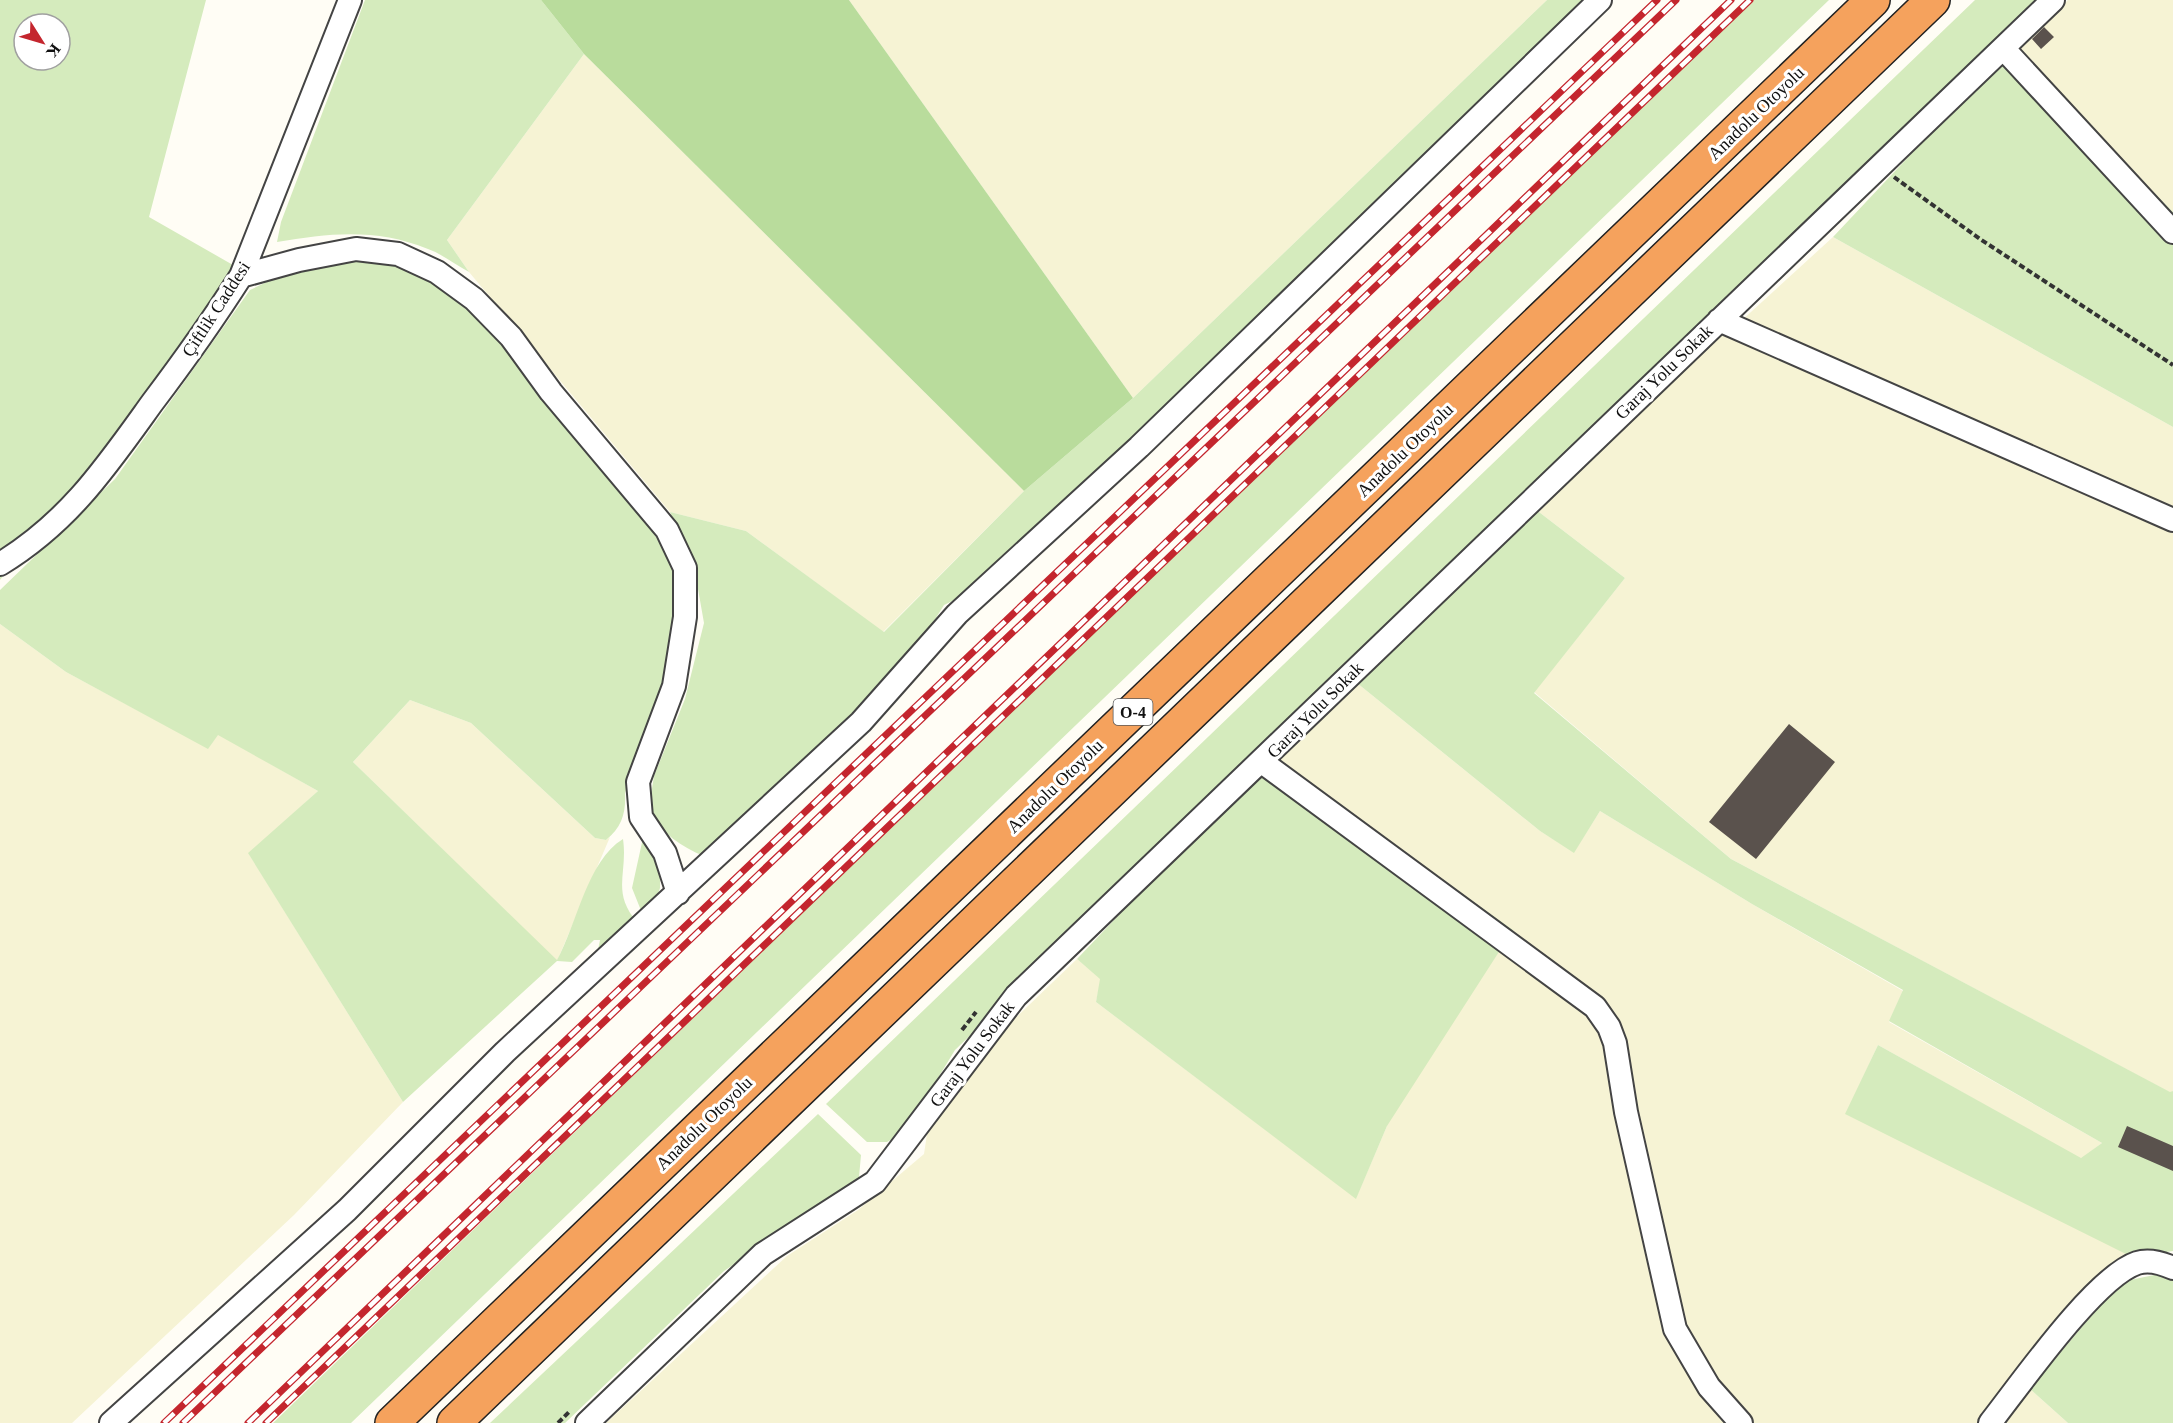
<svg xmlns="http://www.w3.org/2000/svg" width="2173" height="1423" viewBox="0 0 2173 1423" font-family="Georgia,serif">
<style>
.farmland{fill:#f6f3d4}
.green{fill:#d5ebbd;fill-rule:evenodd}
.forest{fill:#b9dc9c}
.building{fill:#5a524d}
.lines{fill:none;stroke-linecap:round;stroke-linejoin:round}
.minor-casing{stroke:#444;stroke-width:26}
.highway-casing{stroke:#222;stroke-width:36}
.path{stroke:#333;stroke-width:4;stroke-dasharray:6 3;stroke-linecap:butt}
.minor{stroke:#fff;stroke-width:22}
.highway{stroke:#f5a25d;stroke-width:33}
.rail-casing{stroke:#c4262e;stroke-width:7}
.rail{stroke:#fff;stroke-width:4.5;stroke-dasharray:14;stroke-linecap:butt}
.labels{text-anchor:middle;dominant-baseline:central;stroke-width:6;stroke-linejoin:round;paint-order:stroke}
.shield{fill:#fff;stroke:#585858;stroke-width:1.5}
.shield-label{font-size:16px;font-weight:bold;fill:#111}
.street-label{font-size:18px;fill:#111;stroke:#fff}
</style>
<rect width="100%" height="100%" fill="#fffdf5"/>
<path class="farmland" d="M849,0H1547L1133,398Z
M2068,0H2173V212L2015,53Z
M584,54L1024,491L883,632L746,531L670,512L469,272L447,240Z
M1833,237L2173,427V513L1740,322Z
M1724,329L2173,531V1091L2171,1093L1731,859L1534,692L1625,578L1535,509Z
M0,624L66,672L208,748L218,734L318,791L249,854L403,1102L294,1215L72,1423H0Z
M1357,683L1540,831L1574,852L1600,811L1752,904L1903,991L1889,1022L2102,1143L2081,1159L1878,1045L1846,1114L2135,1255L1984,1423H606L787,1256L858,1210L924,1154L927,1134L982,1050L1077,959L1101,979L1096,1002L1356,1198L1387,1126L1283,766L1278,757Z
M410,700L471,723L595,838L606,840L610,837L557,961L353,762Z
M2030,1389L2068,1423H2001Z"/>
<path class="green" d="M0,0H206L149,217L233,265L210,313L0,580ZM24,24H60V60H24Z
M365,0H541L584,54L447,240L469,272C456,265 442,254 428,249C377,228 330,233 277,242L281,222Z
M1547,0H1594L1054,515L965,595L944,605L904,669L704,856C681,847 663,833 648,813L654,776L685,699L704,623L695,572L670,512L746,531L884,632L1024,491L1133,398Z
M1749,0H1829L351,1423H273Z
M1975,0H2045L955,1050L905,1132L887,1142H867L826,1104Z
M2015,53L2173,212V427L1833,237L1930,134Z
M348,254L420,269L478,311L652,531C659,543 672,557 677,570C691,617 642,745 625,793C626,813 622,827 606,840L595,838L471,723L410,700L353,762L557,960C577,924 587,861 623,839C628,873 611,892 637,922L598,950L600,940H594L572,962L557,961L403,1102L248,853L318,791L218,735L208,749L66,672L0,624V590L115,479L250,290L294,269Z
M1535,509L1625,578L1534,693L1731,859L2170,1092L2173,1091V1251L2132,1257L1845,1114L1878,1045L2081,1158L2102,1143L1889,1021L1903,990L1752,904L1600,811L1574,853L1540,831L1357,683Z
M1283,766L1513,930L1387,1126L1356,1199L1096,1002L1100,979L1077,959L1210,819L1258,778Z
M643,838L653,843L660,873V888L654,906L642,913L632,888Z
M818,1114L861,1155L859,1177L853,1184L724,1271L565,1423H490Z
M2159,1274L2173,1277V1423H2068L2030,1389L2107,1297L2130,1280Z"/>
<path class="forest" d="M541,0H849L1133,398L1024,491L584,54Z"/>
<path class="building" d="M2044,27L2054,37L2041,49L2032,39Z
M1789,724L1835,762L1756,859L1709,822Z
M2127,1126L2173,1146V1171L2118,1147Z"/>
<g class="lines">
<defs>
<path id="minor" d="M2003,48L2173,232
M241,276L299,260L356,249L398,254L437,272L474,299L511,337L551,392L667,530L685,568V617L674,686L638,782L641,817L665,853L678,893
M1719,320L2173,520
M0,564C69,522 106,467 152,403C183,362 213,320 241,276L350,0
M1262,762L1595,1007L1609,1027L1615,1043L1626,1112L1675,1329L1709,1387L1741,1423
M111,1423L347,1210L505,1052L861,722L957,614L1139,447L1600,0
M587,1423L763,1254L875,1182L1016,996L2053,0
M1990,1423C2020,1385 2095,1277 2137,1263C2149,1259 2162,1263 2173,1268"/>
<path id="highway" d="M392,1423L1873,0
M454,1423L1933,0"/>
</defs>
<use href="#minor" class="minor-casing"/>
<use href="#highway" class="highway-casing"/>
<path class="path" d="M1894,177L1980,239L2173,365
M962,1030L976,1012
M558,1423L569,1412"/>
<use href="#minor" class="minor"/>
<use href="#highway" class="highway"/>
<defs>
<path id="rail" d="M164,1423L1657,0
M183,1423L1676,0
M248,1423L1731,0
M266,1423L1750,0"/>
</defs>
<use href="#rail" class="rail-casing"/>
<use href="#rail" class="rail"/>
</g>
<g class="labels">
<rect class="shield" x="1113.5" y="699" width="39" height="26" rx="4.5"/>
<g class="shield-label">
<text x="1133" y="712">O-4</text>
</g>
<g class="street-label">
<text transform="translate(1756 113) rotate(-44)">Anadolu Otoyolu</text>
<text transform="translate(216 309) rotate(-57)">Çiftlik Caddesi</text>
<text transform="translate(1664 372) rotate(-44)">Garaj Yolu Sokak</text>
<text transform="translate(1405 450) rotate(-44)">Anadolu Otoyolu</text>
<text transform="translate(1315 710) rotate(-45)">Garaj Yolu Sokak</text>
<text transform="translate(1055 786) rotate(-44)">Anadolu Otoyolu</text>
<text transform="translate(972 1054) rotate(-53)">Garaj Yolu Sokak</text>
<text transform="translate(704 1123) rotate(-44)">Anadolu Otoyolu</text>
</g>
</g>
<g transform="translate(42 42) rotate(127)"><circle r="28" fill="#ffffff" stroke="#a0a0a0" stroke-width="1.5"/>
<path d="M0-4.5L10 22L0 15L-10 22Z" fill="#c4262e"/>
<text y="-9" font-size="16" font-weight="bold" text-anchor="middle" fill="#111111">K</text>
</g>
</svg>
